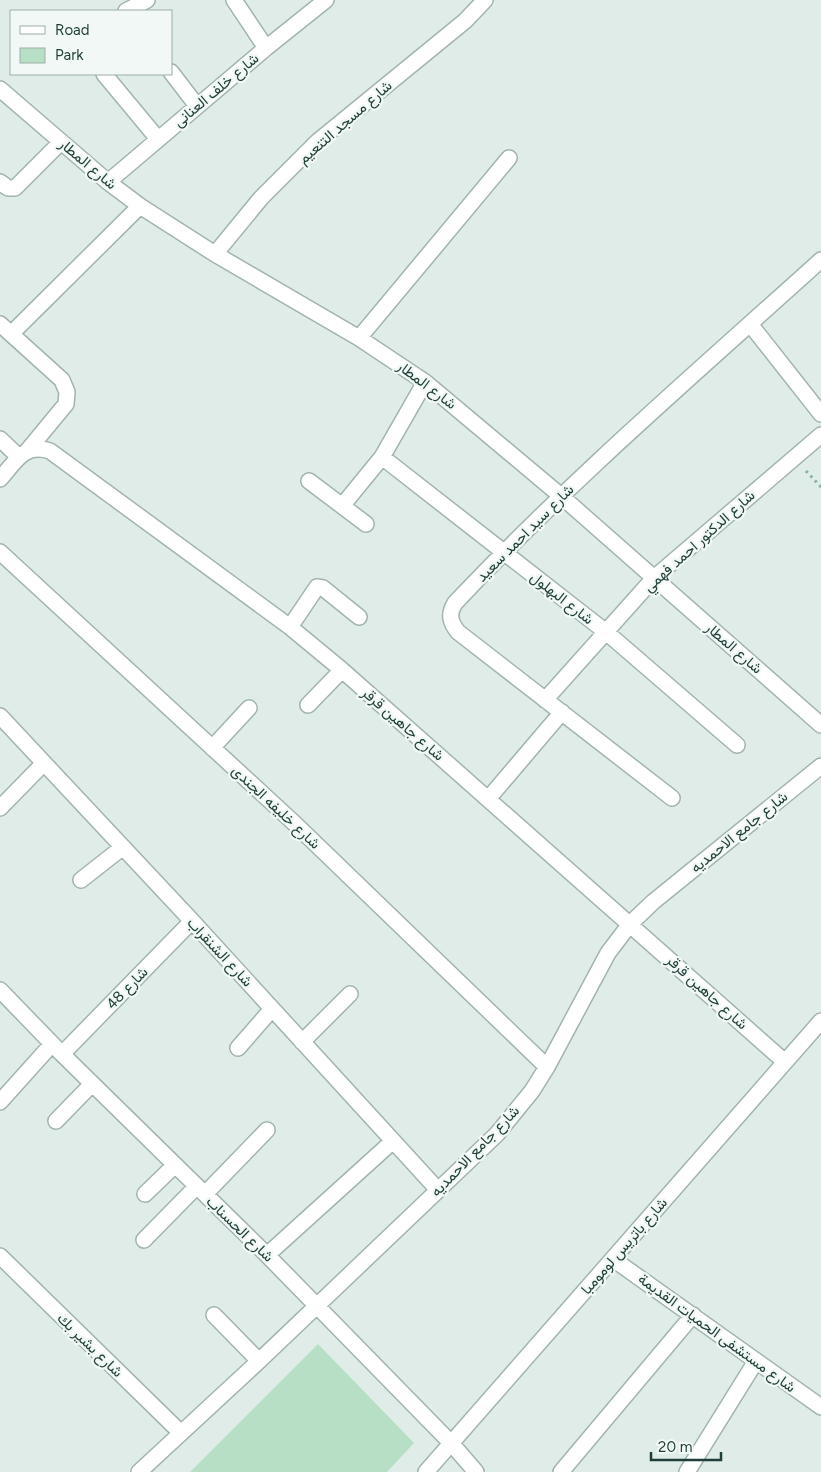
<svg xmlns="http://www.w3.org/2000/svg" width="821" height="1472" viewBox="0 0 821 1472" font-family="Figtree,Vazirmatn,sans-serif">
<style>
.green{fill:#b7dfc5}
.lines{fill:none;stroke-linecap:round;stroke-linejoin:round}
.minor-casing{stroke:#a2b4b0;stroke-width:18}
.path{stroke:#7eb2a6;stroke-width:3;stroke-dasharray:2.5 4;stroke-linecap:butt}
.minor{stroke:#fff;stroke-width:15}
.labels{text-anchor:middle;dominant-baseline:central;stroke-width:4.5;stroke-linejoin:round;paint-order:stroke}
.street-label{font-size:15px;fill:#1f3e38;stroke:#f1f8f5}
</style>
<rect width="100%" height="100%" fill="#e0ece8"/>
<path class="green" d="M318,1344L414,1443L387,1472H190Z"/>
<g class="lines">
<defs>
<path id="minor" d="M234,0L266,48
M126,11L147,0
M171,72L197,106
M104,74L158,139
M0,89L108,182L140,206L215,254L359,338L425,382L561,496L821,725
M0,182L8,188H15L61,142
M108,182L266,48L326,0
M215,254L261,198L317,142L465,21L485,0
M0,324L62,380L67,392L66,404L28,450
M750,324L821,414
M11,334L140,206
M359,338L509,158
M0,439L19,457
M382,457L606,632L737,745
M0,479C16,461 24,443 50,451L290,627L342,670L785,1062
M309,481L366,524
M342,506L382,457L425,382
M0,552L293,822L547,1067
M290,627L317,587L323,588L359,617
M545,700L654,578L821,435
M308,705L342,670
M0,716L192,921L438,1190
M212,748L249,708
M672,798L458,632C450,622 448,614 455,603C570,481 697,372 821,260
M488,799L562,712
M0,808L44,763
M81,880L123,847
M0,990L62,1054L267,1255L451,1443L476,1472
M302,1042L350,994
M238,1048L272,1009
M62,1054L192,921
M0,1102L52,1044
M56,1121L92,1084
M145,1194L175,1165
M205,1194L267,1130
M144,1240L197,1186
M267,1255L393,1141
M0,1256L181,1433
M613,1259L821,1407
M214,1315L259,1361
M139,1472L259,1361L497,1134L532,1091L547,1067L608,953L630,924L653,902L821,766
M426,1472L821,1021
M561,1472L693,1315
M687,1472L756,1361"/>
</defs>
<use href="#minor" class="minor-casing"/>
<path class="path" d="M806,471L821,487"/>
<use href="#minor" class="minor"/>
</g>
<g class="labels">
<g class="street-label">
<text transform="translate(216 90) rotate(-40)">شارع خلف العنانى</text>
<text transform="translate(345 122) rotate(-41)">شارع مسجد التنعيم</text>
<text transform="translate(88 164) rotate(40)">شارع المطار</text>
<text transform="translate(427 385) rotate(37)">شارع المطار</text>
<text transform="translate(525 533) rotate(-45)">شارع سيد احمد سعيد</text>
<text transform="translate(699 541) rotate(-42)">شارع الدكتور احمد فهمي</text>
<text transform="translate(562 598) rotate(38)">شارع البهلول</text>
<text transform="translate(734 648) rotate(41)">شارع المطار</text>
<text transform="translate(403 724) rotate(41)">شارع جاهين قرقر</text>
<text transform="translate(276 807) rotate(43)">شارع خليفه الجندى</text>
<text transform="translate(739 832) rotate(-39)">شارع جامع الاحمديه</text>
<text transform="translate(220 952) rotate(47)">شارع الشنقراب</text>
<text transform="translate(127 988) rotate(-46)">شارع 48</text>
<text transform="translate(707 992) rotate(42)">شارع جاهين قرقر</text>
<text transform="translate(475 1151) rotate(-46)">شارع جامع الاحمديه</text>
<text transform="translate(240 1229) rotate(44)">شارع الحسناب</text>
<text transform="translate(624 1246) rotate(-49)">شارع باتريس لومومبا</text>
<text transform="translate(717 1333) rotate(36)">شارع مستشفى الحميات القديمة</text>
<text transform="translate(90 1345) rotate(44)">شارع بشير بك</text>
</g>
</g>
<rect x="10" y="10" width="162" height="65" fill="#f1f8f5" stroke="#9daea9"/>
<rect x="20" y="26" width="25" height="8" fill="#ffffff" stroke="#9daea9"/>
<text x="55" y="35" font-size="15" fill="#1f3e38">Road</text>
<rect x="20" y="48" width="25" height="15" fill="#b7dfc5" stroke="#9daea9"/>
<text x="55" y="60" font-size="15" fill="#1f3e38">Park</text>
<path d="M651 1452v8h70v-8" fill="none" stroke="#1f3e38" stroke-width="2.5"/>
<text x="658" y="1452" font-size="15" fill="#1f3e38" stroke="#f1f8f5" stroke-width="4" paint-order="stroke">20 m</text>
</svg>
